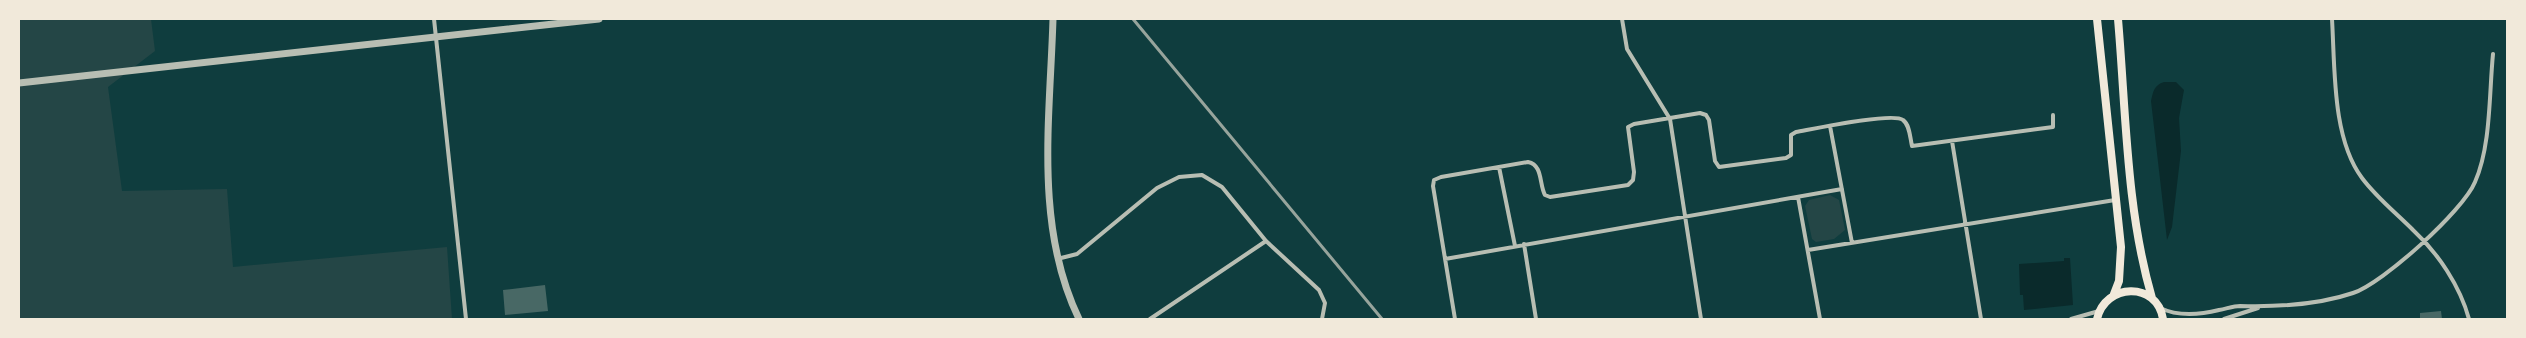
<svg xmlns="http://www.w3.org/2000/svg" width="2526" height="338" viewBox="0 0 2526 338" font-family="'DM Sans',sans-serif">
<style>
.green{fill:#244646}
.water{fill:#0a2a2b}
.building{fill:#486865}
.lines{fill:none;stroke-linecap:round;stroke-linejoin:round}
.minor{stroke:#b8beb3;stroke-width:4}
.tertiary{stroke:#b8beb3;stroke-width:7}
.secondary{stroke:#f1e9da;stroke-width:8}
.rail{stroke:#97a49c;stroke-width:3}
</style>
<rect width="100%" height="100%" fill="#0f3d3e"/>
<path class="green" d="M19,19H151L155,51L108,87L122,191L227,189L233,267L447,247L452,319H19Z
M1830,195L1839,200L1845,230L1834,239L1816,242L1812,239L1805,206L1809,200Z"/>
<path class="water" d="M2164,82H2176L2184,90L2179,118L2181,151L2172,227L2167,240L2151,101C2153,92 2154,85 2164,82Z
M2064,258H2070L2073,305L2024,310L2023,295H2020L2019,264L2064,261Z"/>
<path class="building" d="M545,285L548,311L505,315L503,290Z
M2441,311L2442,319H2420V313Z"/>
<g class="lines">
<path class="minor" d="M434,19L466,319
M1622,19L1627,49L1670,119L1701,319
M2332,19C2335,68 2332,138 2362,178C2376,197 2396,213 2413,230C2438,253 2460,286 2469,319
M1830,126L1852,243
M1952,141L1981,319
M1499,167L1515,246
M1798,197L1820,319
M1524,244L1536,319
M1808,250L2115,200
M1057,259L1077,254L1157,188L1179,177L1202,175L1222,187L1266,241L1319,290L1325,303L1322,319
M1445,259L1842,189
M2160,308C2179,317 2199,315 2219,310C2226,309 2233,306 2240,306C2276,307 2318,305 2353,293C2383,283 2463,211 2475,182C2491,146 2489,94 2493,54
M1150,319L1266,241
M1455,319L1433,186L1434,180L1441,177L1528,162C1543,165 1539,184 1545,195L1550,197L1628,185L1633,180L1634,172L1628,127L1634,124L1700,113L1706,115L1709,120L1715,161L1719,167L1786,158L1791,155V135L1796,132C1813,129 1893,112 1903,120C1910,125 1910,138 1912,146L2053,127V115
M2071,319L2099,311
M2224,319L2258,308"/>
<path class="tertiary" d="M1053,19C1050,119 1034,226 1079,319
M19,83L599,19"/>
<path class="secondary" d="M2097,19L2121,247L2119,281L2114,294
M2118,19C2126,111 2126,209 2152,298
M2097,319C2105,283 2157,281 2163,319"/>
<path class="rail" d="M1133,19L1382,319"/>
</g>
<rect width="2526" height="338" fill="none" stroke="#f1e9da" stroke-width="40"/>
</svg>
